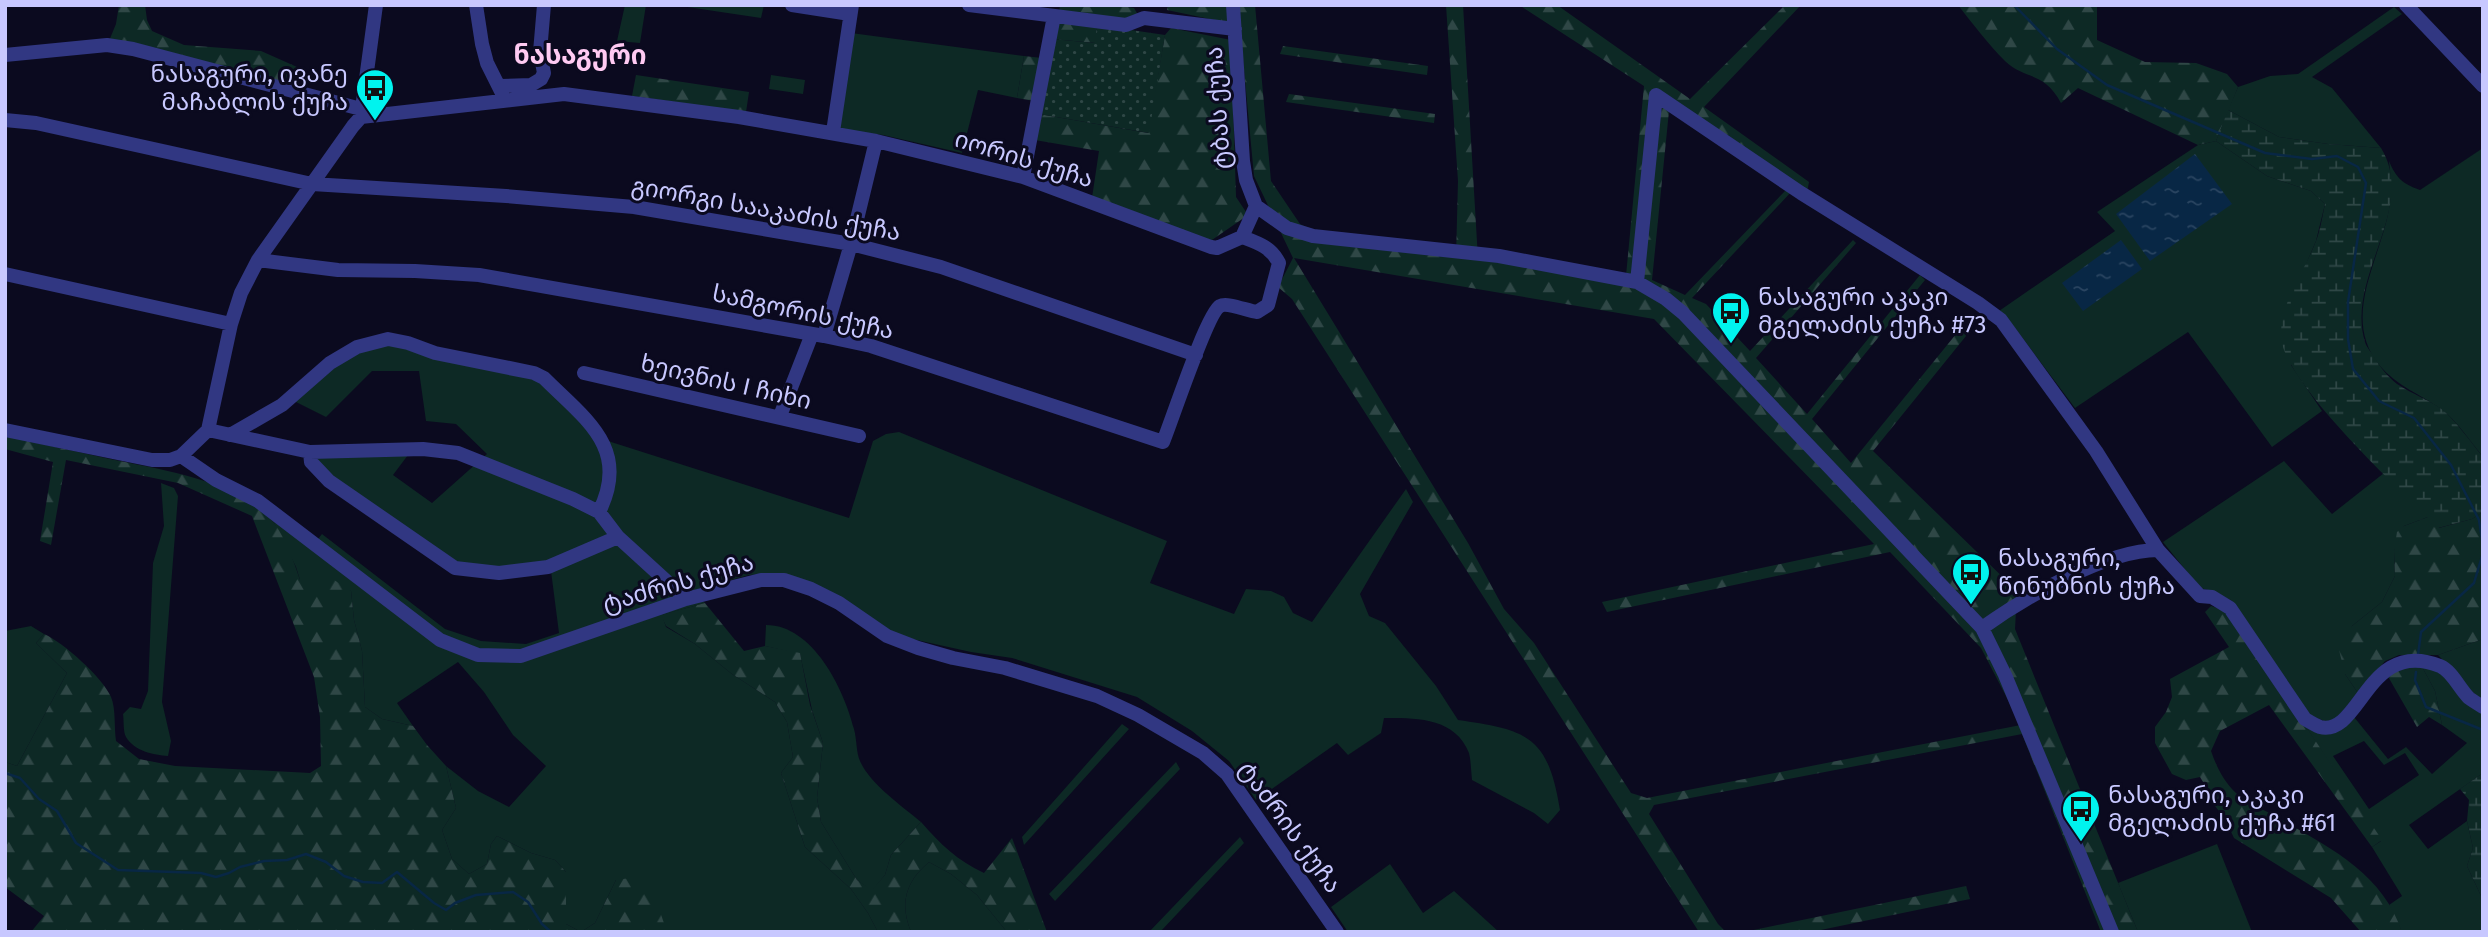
<svg xmlns="http://www.w3.org/2000/svg" width="2488" height="937" viewBox="0 0 2488 937" font-family="'Fira Sans','Noto Sans Georgian',sans-serif">
<style>
.grass{fill:#0d2925;fill-rule:evenodd}
.forest{fill:url(#forest-firs);fill-rule:evenodd}
.wetland{fill:url(#wetland-marsh)}
.park{fill:url(#park-dots)}
.water{fill:url(#water-ripples)}
.lines{fill:none;stroke-linecap:round;stroke-linejoin:round}
.stream{stroke:#082745;stroke-width:2.5}
.minor{stroke:#313782;stroke-width:14}
.labels{text-anchor:middle;dominant-baseline:central;stroke-width:6;stroke-linejoin:round;paint-order:stroke}
.poi-label{font-size:24px;fill:#c8c8ff;stroke:#0b0a1f;text-anchor:start}
.street-label{font-size:24px;fill:#c8c8ff;stroke:#0b0a1f}
.neighbourhood-label{font-size:26px;font-weight:bold;fill:#ffcaf2;stroke:#0b0a1f}
</style>
<defs>
<pattern id="forest-firs" width="22" height="20" patternUnits="userSpaceOnUse" patternTransform="scale(1.75)"><rect width="22" height="20" fill="#0d2925"/><path d="M5 1l3.5 6h-7zM16 11l3.5 6h-7z" fill="#2f4746"/></pattern>
<pattern id="wetland-marsh" width="20" height="14" patternUnits="userSpaceOnUse" patternTransform="scale(1.75)"><rect width="20" height="14" fill="#0d2925"/><path d="M1 5h8M5 5V1M11 12h8M15 12V8" fill="none" stroke="#2f4746"/></pattern>
<pattern id="park-dots" width="8" height="8" patternUnits="userSpaceOnUse" patternTransform="scale(1.75)"><rect width="8" height="8" fill="#0d2925"/><path d="M2 2h.1M6 6h.1" fill="none" stroke="#2f4746" stroke-width="1.8" stroke-linecap="round"/></pattern>
<pattern id="water-ripples" width="26" height="14" patternUnits="userSpaceOnUse" patternTransform="scale(1.75)"><rect width="26" height="14" fill="#082745"/><path d="M2 4q2-2 4 0t4 0M15 11q2-2 4 0t4 0" fill="none" stroke="#2a4561"/></pattern>
</defs>
<rect width="100%" height="100%" fill="#0b0a1f"/>
<path class="grass" d="M625,5H646L640,43L617,41Z
M674,5H764L761,18Z
M2394,7L2402,14L2312,77L2332,88L2381,148L2328,144L2279,137L2228,110L2238,87L2270,76L2298,74Z
M851,33L1024,56L1017,98L978,90L962,153L883,135L839,130Z
M771,75L805,80L803,94L769,89Z
M2216,141L2267,176L2311,191L2325,204L2316,241L2304,269L2291,365L2322,411L2272,447L2188,332L2075,408L2015,328L1999,311L2115,231L2097,212L2198,145Z
M2483,148V457C2470,441 2457,421 2441,409C2420,394 2397,386 2380,366C2340,318 2380,261 2389,209C2392,194 2391,177 2389,161C2396,178 2403,184 2420,190Z
M394,343L533,377L608,441L849,518L873,441L886,434L899,432L1167,541L1150,583L1234,614L1246,589L1271,591L1284,597L1293,613L1312,622L1406,489L1413,502L1360,594L1369,616L1385,623L1436,686L1458,720C1528,730 1548,736 1560,810L1548,824L1534,813L1472,780C1471,771 1471,761 1469,753C1455,717 1415,718 1384,718L1381,733L1348,755L1337,743L1256,800L1229,761L1192,731L1137,697L1012,658L971,652L903,637L883,628L830,591L781,573L749,575L691,591L705,603L662,615L666,627L695,644L732,674L775,702L787,722L793,757L781,773L805,847L851,889L868,913L878,932H667L616,880L595,923L581,932L566,924V872L555,860L531,853L497,836L491,844L487,864L469,874L452,859L442,830L456,808L446,766L478,791L509,807L546,766L513,735L484,692L458,662L397,703L413,726L382,719L365,707L362,651L354,620L351,591L300,580L296,567L274,523L255,505L311,548L322,534L445,629L481,641L526,644L559,633L551,571L468,573L304,458L408,455L393,475L432,503L487,454L456,424L426,421L419,371H372L326,417L294,401L331,368L357,353Z
M2284,461L2332,514L2384,473L2428,517L2404,526L2394,551L2395,576L2382,602L2352,626L2345,674L2358,693L2335,720L2324,721L2310,715L2232,601L2216,592L2200,588L2163,542Z
M161,483L174,488L178,496L162,702L171,741L168,756C154,755 134,751 126,737C123,732 124,720 123,714L130,707L141,709L148,691L153,563L164,526Z
M766,625C813,625 844,689 854,729C857,740 856,752 860,761C870,784 902,806 921,822L891,855L885,875L872,891L857,880L821,822L817,798L823,743L812,710L800,654L765,646Z
M31,626L44,634L36,643L67,673L17,766L5,762V631Z
M2483,639V703L2438,655Z
M2421,665L2440,672L2483,713V773L2409,825L2428,849L2467,821L2473,848L2467,866L2483,900V932H2402L2389,905L2402,896L2372,847L2381,841L2304,724L2354,717L2388,759L2406,747L2432,774L2467,743L2442,725L2435,691ZM2364,741L2384,765L2405,753L2419,775L2369,809L2333,756Z
M1122,724L1129,729L1024,845L1022,837Z
M1176,762L1180,769L1055,901L1049,894Z
M1240,837L1244,843L1160,932H1149Z
M2217,844L2252,932H2138L2118,883Z
M929,862L951,874L977,895L1007,932H911C899,903 906,881 929,862Z
M1390,864L1423,913L1454,891L1499,932H1348L1331,907Z"/>
<path class="forest" d="M119,5H145L147,20L152,31L184,45L261,51L297,67L294,86L109,41L116,24Z
M1060,5H1116L1134,8L1138,15L1127,21L1059,13Z
M1168,5H1227L1229,23L1167,10Z
M1238,5H1255L1271,181L1300,224L1334,241L1456,258L1458,181L1446,5H1463L1478,259L1626,276L1644,86L1519,5H1557L1690,99L1785,5H1801L1704,107L1809,182L1805,202L1791,192L1692,298L1706,304L1750,351L1853,240L1856,243L1756,358L1807,414L1920,275L1925,280L1812,419L1851,463L1961,328L1966,336L1873,451L2017,591L2015,629L2138,932H2101L2022,734L1654,805L1649,814L1718,924L1726,932H1699L1292,299L1278,287L1293,258L1254,176ZM1669,111L1786,190L1685,295L1652,280ZM1294,258L1654,319L1874,544L1602,602L1607,612L1890,552L1981,648L2021,725L1647,798L1631,793L1534,643L1504,609L1468,543Z
M1958,5H2097V40L2145,62L2196,63L2227,74L2238,87L2216,141L2198,145L2078,88L2061,103C2044,71 2025,80 2005,61C1988,44 1973,24 1958,5Z
M1054,21L1097,25L1096,43L1052,39Z
M1171,28L1231,40L1236,197L1248,215L1209,242L1092,198L1099,151L1035,140L1039,114L1148,133L1165,35Z
M1283,46L1428,66L1427,75L1280,54Z
M1024,56L1042,58L1034,101L1017,98Z
M636,75L749,92L746,112L632,96Z
M1289,94L1435,114L1434,123L1286,102Z
M5,436C40,444 75,451 110,459C162,470 237,480 273,522C284,535 295,564 300,580L325,574L351,591L354,620L362,651L365,707L382,719L413,726L427,745L446,766L456,808L442,830L452,859L469,874L487,864L491,844L497,836L531,853L555,860L566,872V924L581,932L595,923L616,880L637,877L656,900L667,932H31L44,916L5,887V762L17,766L67,673L36,643L44,634C63,642 103,678 111,697C116,709 114,728 116,741L139,759L175,766L310,773L321,766L320,717L314,677L252,516L178,483L66,460L51,545L40,541L53,462L5,449Z
M2483,512V639L2438,655H2399L2385,661L2358,693L2345,674L2339,650L2352,626L2382,602L2395,576L2394,551L2397,532L2404,526L2428,517L2439,528L2472,519Z
M705,603L744,651L765,646L800,653L810,705L823,743L817,798L821,822L857,880L872,890L885,875L891,855L921,822C940,844 958,861 984,873L1012,838L1047,932H1007L977,895L951,874L929,862C906,881 899,903 911,932H878L868,913L851,889L805,847L781,773L793,757L787,722L775,702L732,674L695,644L666,626L661,615Z
M2211,606L2229,612L2382,840L2372,847L2269,705L2220,731L2211,751C2216,766 2224,782 2236,793C2245,802 2261,808 2273,815C2325,845 2382,871 2402,932H2361L2331,898L2234,838L2225,819L2212,802L2208,790L2200,777L2186,780L2172,774L2155,743V727L2166,712L2172,697L2170,679L2229,647L2205,612Z
M2421,665L2435,691L2442,725L2429,717L2417,727L2386,673Z
M1966,886L1970,899L1811,932H1744Z"/>
<path class="wetland" d="M2228,110L2279,137L2328,144L2381,148C2418,208 2345,278 2365,342C2366,346 2370,351 2373,355C2379,366 2388,377 2397,384C2412,394 2430,400 2444,411C2459,425 2470,441 2482,456L2483,512L2472,519L2438,528C2404,493 2280,380 2281,335C2281,302 2302,275 2314,246C2320,233 2322,218 2325,204L2311,191L2267,176L2216,141Z
M2483,773V900L2467,866L2473,848L2467,821L2469,800L2460,789Z"/>
<path class="park" d="M1097,25L1165,35L1149,133L1039,114L1052,39L1095,43Z"/>
<path class="water" d="M2195,154L2232,204L2150,261L2116,214Z
M2121,240L2142,269L2083,311L2062,283Z"/>
<g class="lines">
<path class="stream" d="M2014,5L2057,49L2107,85L2265,153L2312,159L2337,156L2358,167L2366,183L2348,302V339L2353,369L2379,401L2414,418L2451,465L2479,520L2483,546
M2418,655L2421,632L2474,583L2483,553
M2416,672L2415,680L2426,707L2483,730
M5,773L20,778L39,799L57,811L76,843L118,870L201,873L216,877L229,873L240,867L264,861L287,860L306,854L326,862L344,876L363,882L382,883L397,872L434,903L446,910L455,903L476,895L513,892L528,902L542,924L551,932"/>
<path class="minor" d="M476,5L482,44L487,63L502,93
M792,5L850,14
M969,5L1126,25L1144,18L1235,29
M1233,5L1243,161L1246,180L1256,206
M2406,5L2483,86
M5,55L107,45L133,49L361,109
M500,86L531,85L541,79L544,73L540,52L544,5
M361,116L376,5
M361,117L564,94L739,117L876,141L1023,177L1211,247L1217,248L1242,237L1256,206
M5,120L36,123L312,184L506,196L634,207L851,244L941,267L1196,355
M833,132L852,5
M1023,177L1054,16
M1256,206L1287,228L1313,236L1499,256L1637,282L1666,299L1683,313L1982,628L2005,675L2112,932
M258,260L338,270L415,271L479,275L824,336L871,346L1163,442C1171,423 1207,313 1220,306C1227,302 1248,311 1257,312L1268,305L1279,263C1271,247 1258,243 1242,237
M5,274L231,324
M1637,282L1656,95L1801,193L1978,303L2001,320L2096,451L2158,550L2200,596L2212,597L2230,608L2305,719C2310,722 2315,725 2320,727C2361,737 2367,637 2440,666C2452,671 2459,688 2469,698C2473,701 2478,704 2483,707
M824,336L851,244L876,141
M584,373L859,436
M780,416L812,334
M5,430L152,460H170L181,456L208,430L231,324L241,293L258,260L353,126L361,117
M208,430L310,452L423,449L458,453L573,499L599,512L618,537L686,599
M230,435L282,405L330,363L357,347L388,339L408,343L435,353L534,373L544,378C585,419 631,448 599,512
M310,452L311,462L329,481L455,568L499,573L548,567L618,537
M181,456L216,480L258,501L440,640L478,655L521,656L686,599L761,580H784L811,589L839,603L887,636L918,648L953,658L1005,668L1097,696L1138,715L1203,753L1227,774L1337,932
M1982,628C2024,598 2106,550 2158,550"/>
</g>
<defs>
<symbol id="bus-pin" viewBox="-11 -11 22 30"><path d="M0 17L-7.5 6A9.5 9.5 0 1 1 7.5 6Z" fill="#00f3ee" stroke="#0b0a1f"/><path d="M-5-6H5V4H4V6H2V4H-2V6H-4V4H-5ZM-3.5-4V0h7V-4ZM-3.5 1.2v1.5H-2V1.2ZM2 1.2v1.5H3.5V1.2Z" fill="#111"/></symbol>
</defs>
<g fill-rule="evenodd">
<use href="#bus-pin" x="353" y="66" width="44" height="60"/>
<use href="#bus-pin" x="1709" y="289" width="44" height="60"/>
<use href="#bus-pin" x="1949" y="550" width="44" height="60"/>
<use href="#bus-pin" x="2059" y="787" width="44" height="60"/>
</g>
<g class="labels">
<g class="poi-label">
<text x="348" y="74" text-anchor="end">ნასაგური, ივანე<tspan x="348" dy="28">მაჩაბლის ქუჩა</tspan></text>
<text x="1758" y="297">ნასაგური აკაკი<tspan x="1758" dy="28">მგელაძის ქუჩა #73</tspan></text>
<text x="1998" y="558">ნასაგური,<tspan x="1998" dy="28">წინუბნის ქუჩა</tspan></text>
<text x="2108" y="795">ნასაგური, აკაკი<tspan x="2108" dy="28">მგელაძის ქუჩა #61</tspan></text>
</g>
<g class="street-label">
<text transform="translate(1218 108) rotate(-94)">ტბას ქუჩა</text>
<text transform="translate(1024 159) rotate(17)">იორის ქუჩა</text>
<text transform="translate(766 209) rotate(10)">გიორგი სააკაძის ქუჩა</text>
<text transform="translate(803 312) rotate(12)">სამგორის ქუჩა</text>
<text transform="translate(726 382) rotate(13)">ხეივნის I ჩიხი</text>
<text transform="translate(678 583) rotate(-16)">ტაძრის ქუჩა</text>
<text transform="translate(1290 827) rotate(54)">ტაძრის ქუჩა</text>
</g>
<g class="neighbourhood-label">
<text x="580" y="55">ნასაგური</text>
</g>
</g>
<rect width="2488" height="937" fill="none" stroke="#c8c8ff" stroke-width="14"/>
</svg>
